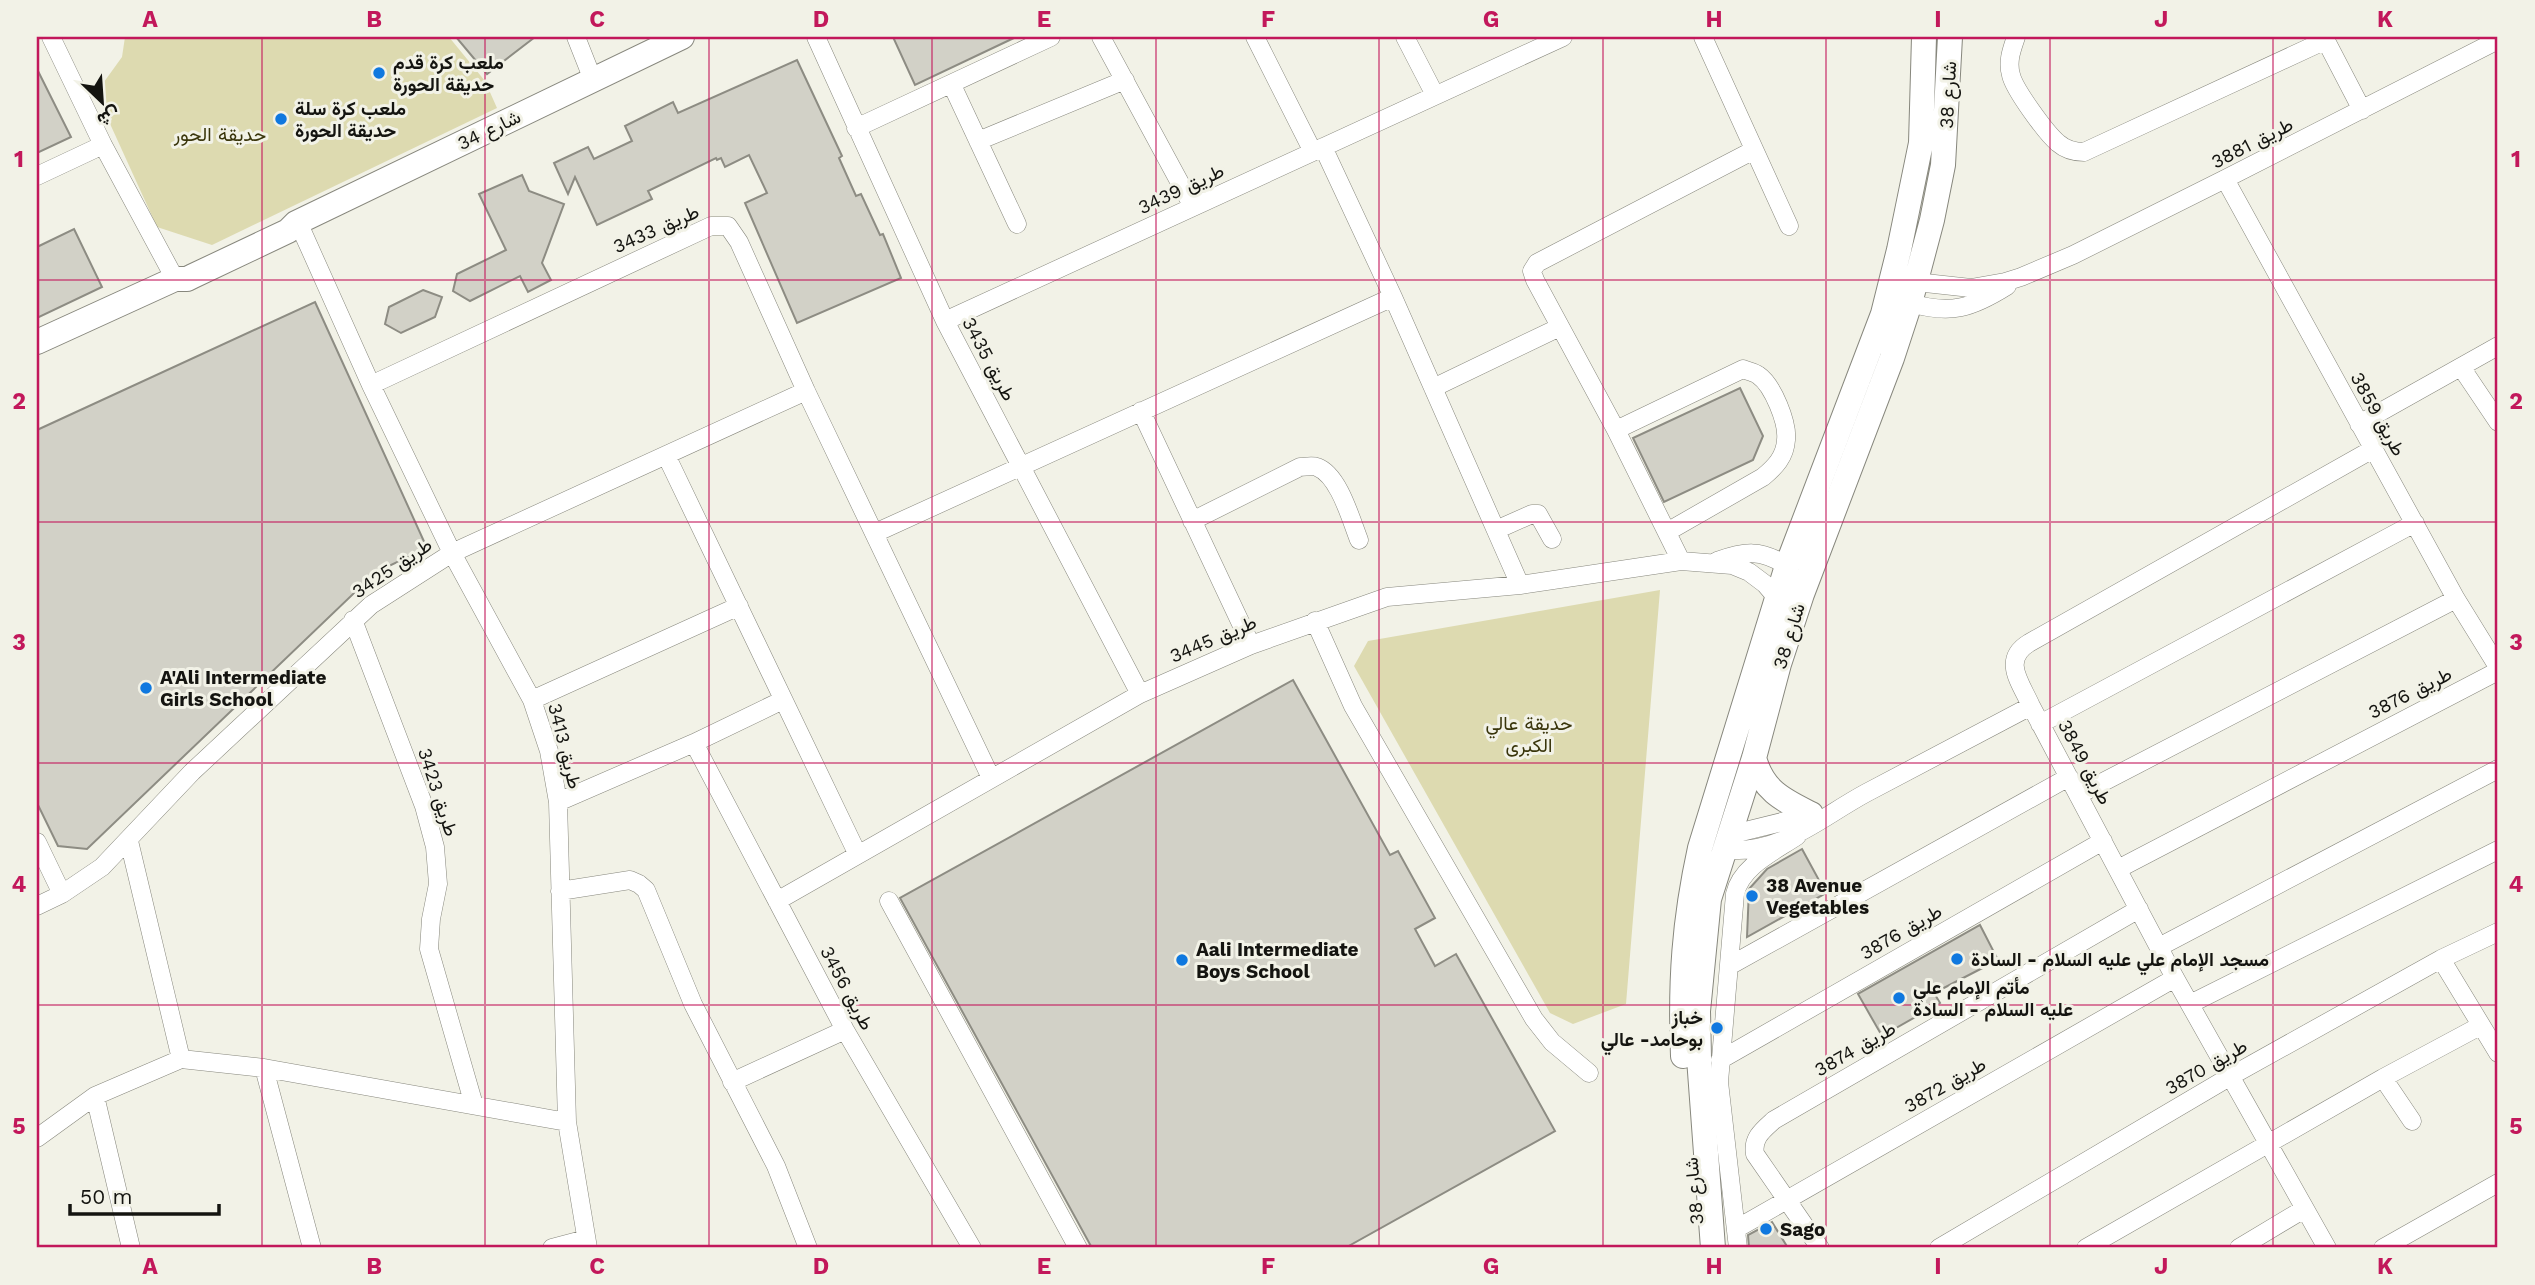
<svg xmlns="http://www.w3.org/2000/svg" width="2535" height="1285" viewBox="0 0 2535 1285" font-family="'Work Sans',Vazirmatn,sans-serif">
<style>
.green{fill:#dddab0}
.building{fill:#d2d1c7;stroke:#8d8c83;stroke-width:2}
.lines{fill:none;stroke-linecap:round;stroke-linejoin:round}
.street-casing{stroke:#87877d;stroke-width:19}
.secondary-casing{stroke:#87877d;stroke-width:26}
.street{stroke:#fff;stroke-width:18}
.secondary{stroke:#fff;stroke-width:24}
.grid{fill:none;stroke:#c2185b;stroke-width:2;stroke-opacity:0.55}
.poi-dot{fill:#0f78df;stroke:#f2f2e7;stroke-width:2.5}
.labels{text-anchor:middle;dominant-baseline:central;stroke-width:6;stroke-linejoin:round;paint-order:stroke}
.poi-label{font-size:19px;font-weight:bold;fill:#141410;stroke:#f2f2e7;text-anchor:start}
.street-label{font-size:19px;fill:#141410;stroke:#f2f2e7}
.park-label{font-size:19px;fill:#39350b;stroke:#f2f2e7}
.neatline{fill:none;stroke:#c2185b;stroke-width:2.5}
.grid-label{font-size:23px;text-anchor:middle;font-weight:bold;fill:#c2185b}
</style>
<rect width="100%" height="100%" fill="#f2f2e7"/>
<path class="green" d="M125,37H449L485,81L497,108L212,245L157,227L96,93L122,57Z
M1660,590L1626,1004L1573,1024L1550,1013L1354,666L1368,641Z"/>
<path class="building" d="M456,37H535L487,74Z
M893,37H1016L915,85Z
M797,60L842,156L839,158L856,196L861,194L880,235L883,234L901,278L797,323L745,203L767,193L749,155L725,167L721,158L717,160L716,158L648,191L652,199L597,225L575,177L568,194L554,163L588,147L594,159L632,141L625,126L673,102L678,113Z
M37,69L71,137L37,153Z
M522,175L529,191L564,204L542,263L551,280L528,292L520,276L470,301L453,291L457,274L506,250L479,194Z
M74,229L102,287L37,318V247Z
M423,290L442,297L435,317L401,333L385,324L389,307Z
M315,302L427,548L376,572L87,849L58,846L37,803V430Z
M1740,388L1763,436L1753,460L1664,502L1633,438Z
M1293,680L1390,855L1398,851L1435,918L1415,929L1435,966L1456,954L1555,1131L1345,1248H1092L900,898Z
M1802,849L1826,893L1747,937L1749,889L1767,869Z
M1980,925L1998,960L1934,993L1940,1003L1882,1036L1858,994Z
M1772,1222L1788,1248H1749L1748,1235Z"/>
<g class="lines">
<defs>
<path id="street" d="M51,37L103,145L175,279
M576,37L593,80
M816,37L945,321L1140,694
M1101,37L1193,207
M1255,37L1313,152
M1405,37L1435,95
M1703,37L1789,226
M2016,37C2012,49 2007,61 2011,75C2014,89 2046,133 2058,143C2066,150 2074,152 2084,152L2326,40
M2324,37L2362,110
M952,85L1017,224
M856,128L1051,37
M978,141L1125,80
M1323,147L1393,297L1520,585
M37,176L103,145
M2225,179L2456,599L2498,667
M298,222L371,385L452,553L532,700L549,751L558,802L567,1122L588,1248
M1905,286L1916,282L1971,288L2005,282L2021,277L2073,255L2225,179L2498,40
M1906,295L1910,303C1951,315 1972,308 2007,286
M945,321L1563,37
M2461,367L2498,422
M371,385L711,226H728L739,242L806,391L991,778
M1433,388L1560,327
M1141,411L1251,645
M2359,424L2498,346
M1616,430L1743,369C1747,371 1754,372 1758,375C1773,385 1788,423 1786,440C1785,457 1775,467 1763,477L1667,532
M666,455L857,853
M1192,521L1300,467C1305,467 1312,465 1317,467C1339,475 1351,520 1359,540
M1496,530L1532,514H1538L1552,539
M875,533L1393,297
M1681,561L1616,430L1535,280L1532,271L1537,263L1754,150
M1717,561C1745,551 1761,549 1787,566
M353,620L424,806L435,847L438,884L431,919L429,949L474,1105
M1315,621L1353,706L1534,1019L1552,1042L1589,1073
M532,700L739,606
M2040,724L2415,523
M694,743L845,1030L972,1248
M2078,795L2456,599
M558,802L694,743L783,700
M1729,835L1814,814
M129,841L181,1059
M37,842L62,894
M1726,850C1784,853 1818,819 1866,793C1921,764 1976,735 2031,706
M2118,869L2498,671
M560,891L630,880L639,884L646,890L693,1004L776,1166L808,1248
M777,901L1140,694L1251,645L1387,597L1520,585L1681,561L1732,565L1749,572L1765,584L1777,598
M889,901L1078,1248
M37,906L62,894L102,867L192,772L371,605L452,553L806,391
M2159,947L2498,769
M2441,959L2498,1053
M1731,965L2069,777
M2190,1004L2498,850
M1720,1060L2103,841
M264,1068L312,1248
M2383,1078L2412,1121
M732,1082L845,1030
M95,1096L131,1248
M37,1138L95,1096L181,1059L264,1068L567,1122
M1736,1229L2175,978
M552,1248L586,1239
M1738,1248L1719,1082L1735,894C1741,866 1775,851 1797,836
M1820,1248L1755,1154C1752,1138 1763,1130 1774,1120L2139,909
M1939,1248L2231,1076L2441,959L2498,932
M2086,1248L2383,1078L2480,1026
M2239,1248L2304,1209
M2327,1248L2175,978L2031,706C2021,683 2001,660 2029,643L2373,449
M2383,1248L2498,1183"/>
<path id="secondary" d="M37,342L175,279H187L193,276L288,231L296,223L682,37
M1754,758C1763,791 1783,800 1811,814
M1683,1056C1680,981 1684,921 1700,848L1787,566L1883,314L1899,250L1921,143L1924,37
M1713,1248L1699,1058L1698,1011L1709,899L1754,758L1779,664L1802,594L1892,358L1910,303L1932,220L1943,165L1950,37"/>
</defs>
<use href="#street" class="street-casing"/>
<use href="#secondary" class="secondary-casing"/>
<use href="#street" class="street"/>
<use href="#secondary" class="secondary"/>
</g>
<path class="grid" d="M262,37V1248M485,37V1248M709,37V1248M932,37V1248M1156,37V1248M1379,37V1248M1603,37V1248M1826,37V1248M2050,37V1248M2273,37V1248M37,280H2498M37,522H2498M37,763H2498M37,1005H2498"/>
<g class="poi-dot">
<circle cx="379" cy="73" r="7"/>
<circle cx="281" cy="119" r="7"/>
<circle cx="146" cy="688" r="7"/>
<circle cx="1752" cy="896" r="7"/>
<circle cx="1957" cy="959" r="7"/>
<circle cx="1182" cy="960" r="7"/>
<circle cx="1899" cy="998" r="7"/>
<circle cx="1717" cy="1028" r="7"/>
<circle cx="1766" cy="1229" r="7"/>
</g>
<g class="labels">
<g class="poi-label">
<text x="393" y="62">ملعب كرة قدم<tspan x="393" dy="22">حديقة الحورة</tspan></text>
<text x="295" y="108">ملعب كرة سلة<tspan x="295" dy="22">حديقة الحورة</tspan></text>
<text x="160" y="677">A'Ali Intermediate<tspan x="160" dy="22">Girls School</tspan></text>
<text x="1766" y="885">38 Avenue<tspan x="1766" dy="22">Vegetables</tspan></text>
<text x="1196" y="949">Aali Intermediate<tspan x="1196" dy="22">Boys School</tspan></text>
<text x="1971" y="959">مسجد الإمام علي عليه السلام - السادة</text>
<text x="1913" y="987">مأتم الإمام علي<tspan x="1913" dy="22">عليه السلام - السادة</tspan></text>
<text x="1703" y="1017" text-anchor="end">خباز<tspan x="1703" dy="22">بوحامد- عالي</tspan></text>
<text x="1780" y="1229">Sago</text>
</g>
<g class="street-label">
<text transform="translate(1948 95) rotate(-87)">شارع 38</text>
<text transform="translate(489 130) rotate(-26)">شارع 34</text>
<text transform="translate(2252 143) rotate(-27)">طريق 3881</text>
<text transform="translate(1181 189) rotate(-25)">طريق 3439</text>
<text transform="translate(656 229) rotate(-24)">طريق 3433</text>
<text transform="translate(989 359) rotate(62)">طريق 3435</text>
<text transform="translate(2378 414) rotate(61)">طريق 3859</text>
<text transform="translate(392 568) rotate(-34)">طريق 3425</text>
<text transform="translate(1789 636) rotate(-73)">شارع 38</text>
<text transform="translate(1213 639) rotate(-23)">طريق 3445</text>
<text transform="translate(2410 693) rotate(-27)">طريق 3876</text>
<text transform="translate(565 746) rotate(76)">طريق 3413</text>
<text transform="translate(2085 762) rotate(62)">طريق 3849</text>
<text transform="translate(438 792) rotate(72)">طريق 3423</text>
<text transform="translate(1901 932) rotate(-30)">طريق 3876</text>
<text transform="translate(847 988) rotate(62)">طريق 3456</text>
<text transform="translate(1855 1049) rotate(-30)">طريق 3874</text>
<text transform="translate(2206 1067) rotate(-30)">طريق 3870</text>
<text transform="translate(1945 1085) rotate(-30)">طريق 3872</text>
<text transform="translate(1694 1191) rotate(-95)">شارع 38</text>
</g>
<g class="park-label">
<text x="220" y="134">حديقة الحور</text>
<text x="1529" y="723">حديقة عالي<tspan x="1529" dy="22">الكبرى</tspan></text>
</g>
</g>
<rect width="2535" height="1285" fill="none" stroke="#f2f2e7" stroke-width="77"/>
<g transform="translate(102 102) rotate(155)" stroke="#f2f2e7" stroke-width="5" paint-order="stroke">
<path d="M0-5L12 26L0 18L-12 26Z" fill="#141410"/>
<text y="-10" font-size="19" font-weight="bold" text-anchor="middle" fill="#141410">ش</text>
</g>
<path d="M70 1204v10h149v-10" fill="none" stroke="#141410" stroke-width="3.5"/>
<text x="80" y="1204" font-size="21" fill="#141410" stroke="#f2f2e7" stroke-width="5" paint-order="stroke">50 m</text>
<rect x="38" y="38" width="2458" height="1208" class="neatline"/>
<g class="grid-label">
<text x="150" y="27">A</text>
<text x="374" y="27">B</text>
<text x="597" y="27">C</text>
<text x="821" y="27">D</text>
<text x="1044" y="27">E</text>
<text x="1268" y="27">F</text>
<text x="1491" y="27">G</text>
<text x="1714" y="27">H</text>
<text x="1938" y="27">I</text>
<text x="2161" y="27">J</text>
<text x="2385" y="27">K</text>
<text x="19" y="167">1</text>
<text x="2516" y="167">1</text>
<text x="19" y="409">2</text>
<text x="2516" y="409">2</text>
<text x="19" y="650">3</text>
<text x="2516" y="650">3</text>
<text x="19" y="892">4</text>
<text x="2516" y="892">4</text>
<text x="19" y="1134">5</text>
<text x="2516" y="1134">5</text>
<text x="150" y="1274">A</text>
<text x="374" y="1274">B</text>
<text x="597" y="1274">C</text>
<text x="821" y="1274">D</text>
<text x="1044" y="1274">E</text>
<text x="1268" y="1274">F</text>
<text x="1491" y="1274">G</text>
<text x="1714" y="1274">H</text>
<text x="1938" y="1274">I</text>
<text x="2161" y="1274">J</text>
<text x="2385" y="1274">K</text>
</g>
</svg>
